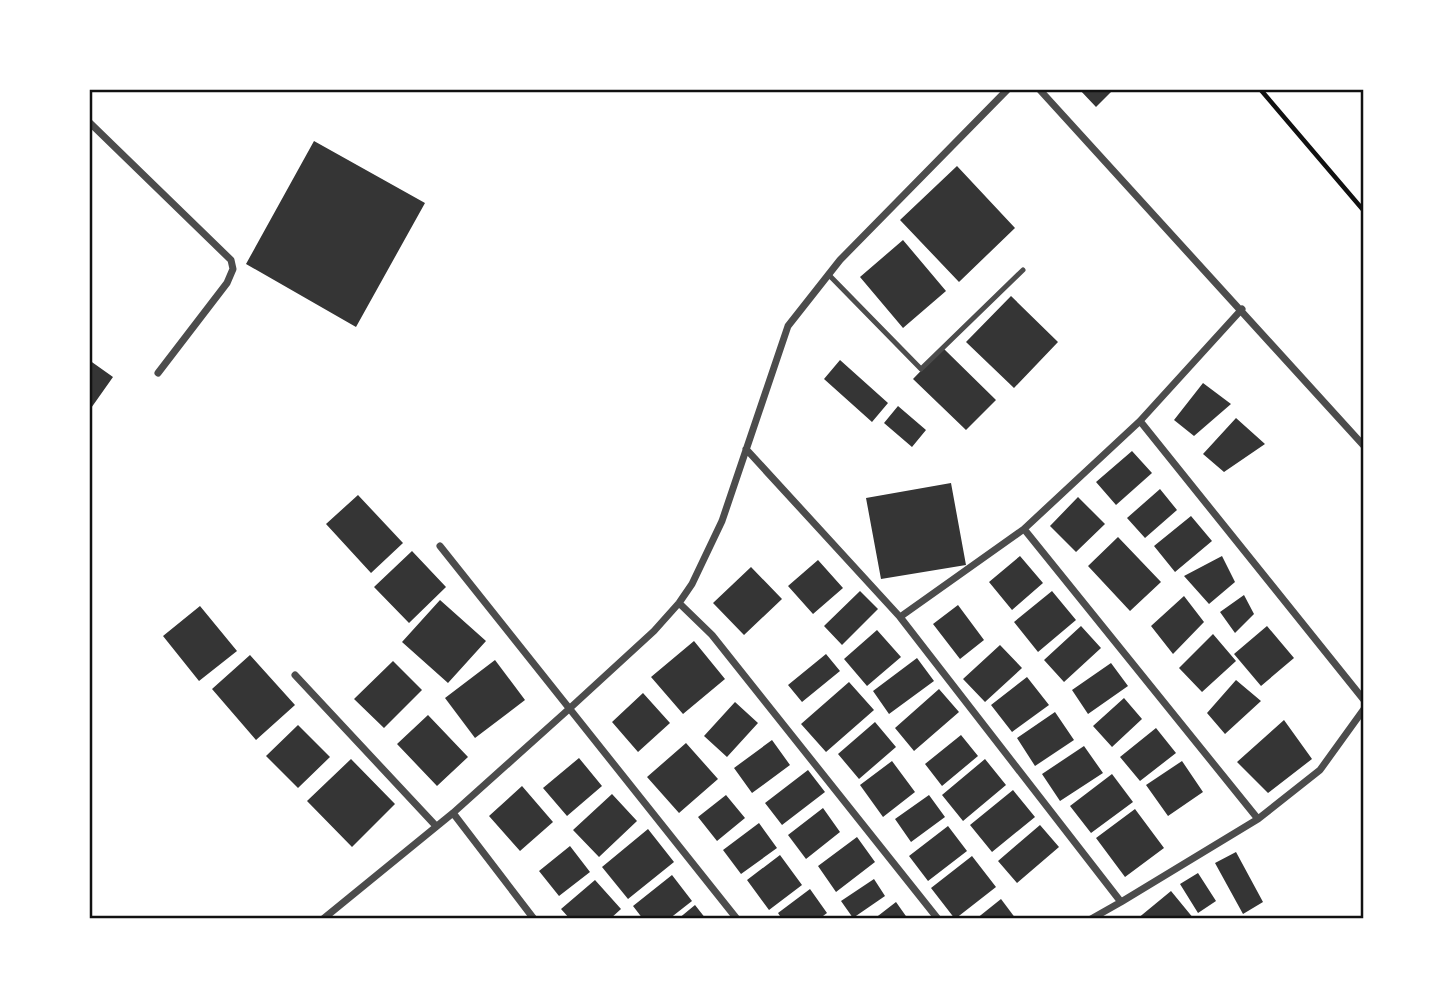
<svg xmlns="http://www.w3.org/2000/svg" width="1453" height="1008" viewBox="0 0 1453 1008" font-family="Lato,sans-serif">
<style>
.building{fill:#353535}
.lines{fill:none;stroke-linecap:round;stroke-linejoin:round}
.path{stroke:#111;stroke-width:4.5}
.service{stroke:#4c4c4c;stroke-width:5}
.minor{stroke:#4c4c4c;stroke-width:7}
.neatline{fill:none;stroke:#111;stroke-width:2.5}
</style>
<rect width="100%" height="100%" fill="#fff"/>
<path class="building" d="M1079,89H1114L1096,107Z
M314,141L425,203L356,327L246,264Z
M957,166L1015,228L959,282L900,220Z
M903,240L946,291L903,328L860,277Z
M1011,296L1058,342L1014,388L966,342Z
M943,348L996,400L966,430L913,379Z
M89,360L113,377L89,411Z
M840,360L888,403L872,422L824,379Z
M1203,383L1231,404L1194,436L1174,420Z
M898,406L926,430L912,447L884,423Z
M1236,418L1265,444L1224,472L1203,454Z
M1132,451L1152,473L1116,505L1096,482Z
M951,483L966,565L881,579L866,498Z
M1160,489L1177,510L1145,538L1127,518Z
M358,495L403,543L371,573L326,524Z
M1078,497L1105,524L1076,552L1050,526Z
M1191,516L1212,541L1175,572L1154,546Z
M1118,537L1161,582L1130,611L1088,566Z
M412,551L446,587L409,623L374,587Z
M1020,556L1043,583L1012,610L989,582Z
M1222,556L1235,582L1209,604L1184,576Z
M818,560L843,588L813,614L788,586Z
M751,567L782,599L744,635L713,603Z
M860,591L878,609L842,645L824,626Z
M1052,591L1076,620L1038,652L1014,622Z
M1244,595L1254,614L1235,633L1220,612Z
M1184,596L1204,622L1173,654L1151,626Z
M440,600L486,641L448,683L402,642Z
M958,605L984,640L960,659L933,624Z
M200,606L237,651L199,681L163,636Z
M1081,626L1101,648L1064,682L1044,660Z
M1267,626L1294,658L1261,686L1234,654Z
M877,630L901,657L867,686L844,659Z
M1213,634L1236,661L1202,692L1179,668Z
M694,641L725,679L683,714L651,677Z
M1000,645L1022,668L985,702L963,679Z
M826,654L840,671L802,702L788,685Z
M250,655L295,705L256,740L212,689Z
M917,658L934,681L889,714L873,691Z
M495,660L525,700L475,738L445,698Z
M393,661L422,690L384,728L354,699Z
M1111,663L1128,686L1088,714L1072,690Z
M1027,677L1049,705L1012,732L991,705Z
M1236,680L1261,701L1225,734L1207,713Z
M849,682L874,710L826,752L801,724Z
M939,689L959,712L914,751L895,728Z
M643,693L670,723L638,752L612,722Z
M1124,698L1142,719L1112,747L1093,726Z
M735,702L758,723L727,757L704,736Z
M1055,712L1074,740L1035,766L1017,738Z
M428,715L468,757L437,786L397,744Z
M1284,720L1312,759L1268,793L1237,762Z
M875,722L896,747L859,779L838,754Z
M298,725L330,757L298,788L266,756Z
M1156,728L1176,753L1140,781L1120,757Z
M961,735L978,756L942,786L925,764Z
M772,740L790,765L752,793L734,768Z
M686,743L718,779L679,813L647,777Z
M1084,746L1103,773L1060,801L1042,774Z
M579,758L602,786L567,816L543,788Z
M351,759L395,804L352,847L307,801Z
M985,759L1006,785L963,821L942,795Z
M892,761L915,792L883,817L860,785Z
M1182,761L1203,792L1168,816L1146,785Z
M808,770L825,792L782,825L765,803Z
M1112,774L1133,802L1091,833L1070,806Z
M522,786L553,822L520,851L489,816Z
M1013,790L1035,817L992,852L970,825Z
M612,794L637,821L599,857L573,830Z
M726,795L745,818L717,841L698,817Z
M929,795L945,817L911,842L895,819Z
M823,808L840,832L806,859L788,835Z
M1135,809L1164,848L1125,877L1096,838Z
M759,823L777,848L741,874L723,850Z
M1040,825L1059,847L1017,883L998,861Z
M948,826L967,851L928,881L909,856Z
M648,829L674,862L628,899L602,867Z
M857,837L875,862L836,892L818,866Z
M570,846L590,872L559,896L539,871Z
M1236,852L1263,902L1243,914L1215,863Z
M780,855L802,885L769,910L747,880Z
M972,856L996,887L955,919L931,888Z
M1198,873L1216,901L1198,913L1180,884Z
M672,875L692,901L669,919H643L633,906Z
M874,879L885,896L853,918L841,901Z
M595,880L621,909L610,919H570L561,909Z
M810,889L827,913L819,919H782L778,913Z
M1171,891L1194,919H1137Z
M1001,899L1016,919H976Z
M896,902L908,919H874Z
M695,905L706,919H678Z"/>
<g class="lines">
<path class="path" d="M1260,89L1364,211"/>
<path class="service" d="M828,274L921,369L1023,270"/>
<path class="minor" d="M1039,89L1364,446
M89,122L231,260L233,269L227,283L158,373
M1140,421L1242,309
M746,449L900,617L1121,902L1091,919
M1024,529L1140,421L1364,700
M440,546L737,919
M679,603L712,635L938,919
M900,617L1024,529L1258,819L1121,902
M295,675L436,826
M453,813L534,919
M1258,819L1320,770L1364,709
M323,919L453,813L569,709L654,631L679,603L692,584L722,521L788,326L840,260L1008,89"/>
</g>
<rect width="1453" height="1008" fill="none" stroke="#ffffff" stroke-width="182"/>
<rect x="91" y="91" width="1271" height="826" class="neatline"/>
</svg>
